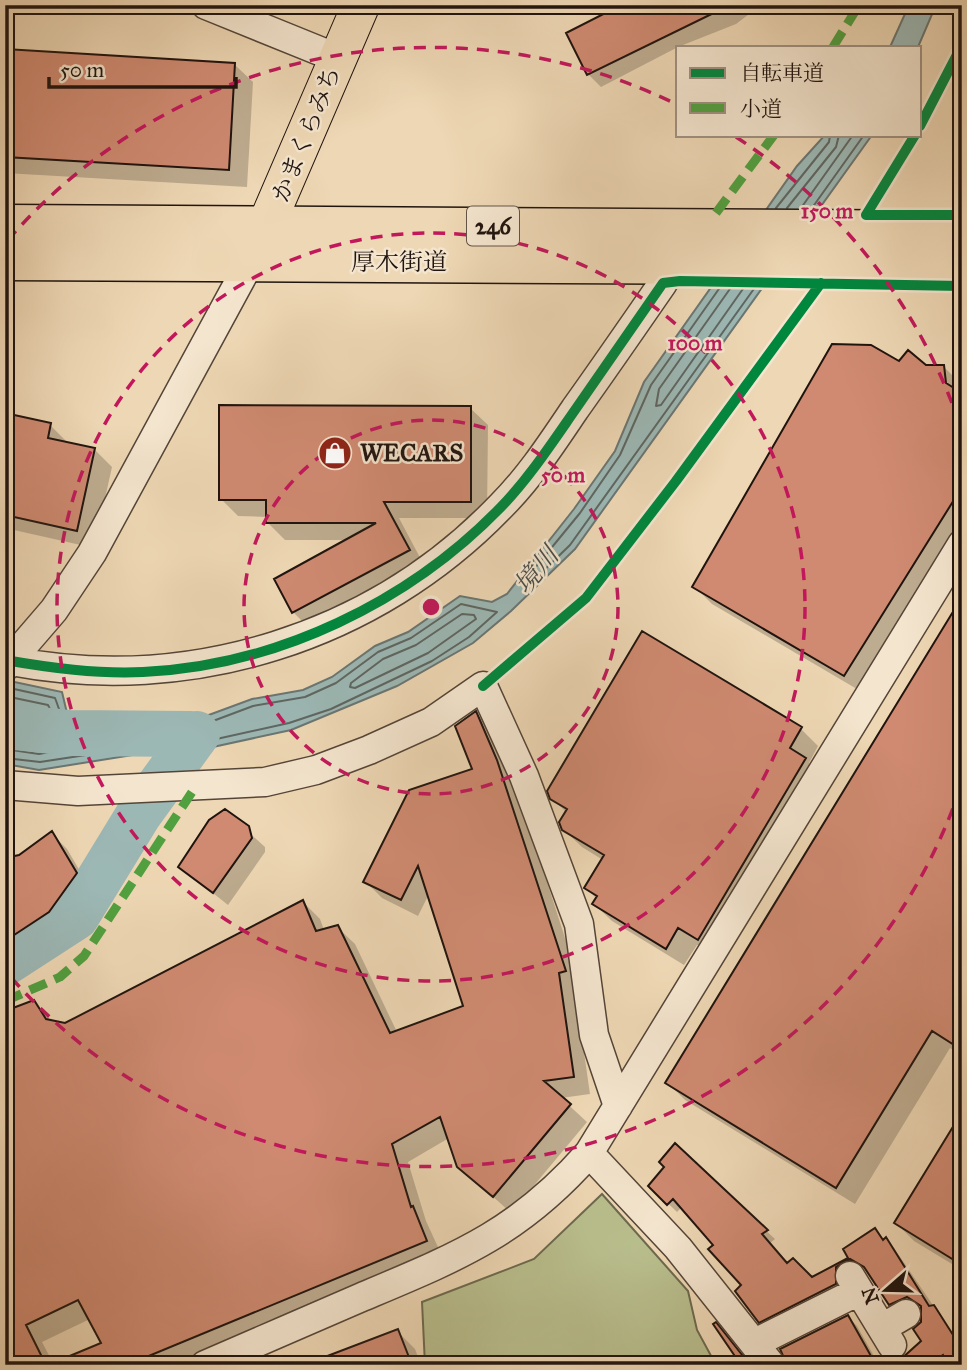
<svg xmlns="http://www.w3.org/2000/svg" width="967" height="1370" viewBox="0 0 967 1370" font-family="'IM FELL Great Primer','Noto Serif JP',serif">
<style>
.green{fill:#b9be8d;stroke:#6c694e;stroke-width:2}
.water{fill:#9cb8b5;stroke:#6a7673;stroke-width:2}
.shadow{fill:#0003;fill-rule:evenodd}
.lines{fill:none;stroke-linecap:round;stroke-linejoin:round}
.shore{stroke:#5e6662;stroke-width:2}
.river{stroke:#9cb8b5;stroke-width:46}
.building{fill:#cf8a71;stroke:#20140f;stroke-width:2}
.minor-casing{stroke:#544538;stroke-width:31}
.major-casing{stroke:#20140f;stroke-width:39}
.highway-casing{stroke:#20140f;stroke-width:41}
.minor{stroke:#f4e5ce;stroke-width:28}
.major{stroke:#eed7b4;stroke-width:37}
.highway{stroke:#eed7b4;stroke-width:38}
.quiet{stroke:#50a03f;stroke-width:9;stroke-dasharray:18 9;stroke-linecap:butt}
.cycleway-casing{stroke:#f4e5ce;stroke-width:15}
.cycleway{stroke:#00873e;stroke-width:10}
.ring{fill:none;stroke:#c2185b;stroke-width:3.5;stroke-dasharray:12 9}
.labels{text-anchor:middle;dominant-baseline:central;stroke-width:5;stroke-linejoin:round;paint-order:stroke}
.shield{fill:#f4e5ce;stroke:#605348;stroke-width:2}
.shield-label{font-size:23px;font-weight:bold;fill:#20140f}
.street-label{font-size:24px;fill:#20140f;stroke:#f4e5ce}
.poi-label{font-size:24px;font-weight:bold;fill:#20140f;stroke:#f4e5ce;text-anchor:start}
.water-label{font-size:26px;font-style:italic;fill:#4b4d49;stroke:#f4e5ce}
.centre{fill:#c2185b;stroke:#f4e5ce;stroke-width:3.5}
.ring-label{font-size:21px;text-anchor:middle;font-weight:bold;fill:#c2185b;stroke:#f4e5ce;stroke-width:5;stroke-linejoin:round;paint-order:stroke}
</style>
<rect width="100%" height="100%" fill="#eed7b4"/>
<filter id="stains"><feTurbulence type="fractalNoise" baseFrequency=".00286" numOctaves="4"/><feColorMatrix values="0 0 0 0 .2 0 0 0 0 .09 0 0 0 0 .02 0 0 0 .5 -.17"/></filter>
<radialGradient id="worn" r=".72"><stop offset=".6" stop-color="#630" stop-opacity="0"/><stop offset="1" stop-color="#630" stop-opacity=".3"/></radialGradient>
<path class="green" d="M602,1194L688,1291L697,1330L716,1365H425L422,1302L534,1259Z"/>
<path class="water" d="M909,5H936L918,47H890Z
M825,135H872L575,549L511,611L473,643L397,686L291,730L213,747L145,753L39,770L5,764V680L62,692L67,713L84,741L179,726L252,699L303,690L332,677L375,646L408,632L460,596L492,602L507,594L574,509L615,451L644,382L797,166Z"/>
<path class="shadow" d="M625,5H761L736,24L678,47L601,87L588,74Z
M5,51L235,65L253,82L247,187L5,173Z
M900,363L944,367L962,385V532L862,692L712,604L694,586Z
M470,408L488,425L487,518H399L425,567L310,629L293,612L350,540H285L268,523V517L238,516L221,499Z
M5,415L50,425L68,443L94,449L112,467L94,548L5,528Z
M962,600V1055L950,1048L855,1204L685,1100L667,1082Z
M476,713L493,730L514,779L581,988L575,990L590,1094L561,1098L587,1122L511,1213L459,1166L449,1138L408,1162L426,1221L443,1258L186,1365H5V1013L33,1002L52,1022L65,1025L303,902L320,919L324,930L337,927L355,944L397,1032L465,1007L429,894L418,916L382,898L365,881L474,770ZM90,1319L104,1344L53,1363L42,1342Z
M801,729L818,746L809,763L823,777L717,956L697,945L684,965L612,921L594,904L597,899L586,888L603,860L582,847L563,829L567,813L552,798Z
M225,811L265,847V852L228,905L180,867Z
M52,834L67,849L91,890L64,928L5,965V859L19,856Z
M962,1115V1270L914,1241L896,1223Z
M675,1146L775,1239L769,1244L787,1265L812,1279L851,1259L875,1231L894,1248L962,1348V1365H891L901,1361L923,1342L922,1309L917,1305L899,1313L870,1272L860,1267L844,1293L769,1330L760,1321L744,1285L715,1245L682,1207L677,1212L650,1186L667,1167Z
M848,1317L857,1326L879,1365H789Z
M397,1331L415,1349L421,1365H326Z"/>
<g class="lines">
<path class="shore" d="M776,208L829,142L830,135
M787,208L836,147L839,135
M801,208L853,135
M812,208L864,135
M721,286L651,385L620,455L580,513L530,574L529,581H533L570,545L756,286
M732,286L659,389L656,406L661,405L745,286
M462,614L474,615L476,619L428,653L355,688L350,687L351,683L383,659L416,645Z
M5,687L55,698C61,713 68,744 86,748L181,733L253,706L305,697L336,683L378,652L411,638L461,604L497,612L469,637L432,661L331,709L289,723L212,740L145,746L40,762L5,758
M5,696L48,705L68,746L65,749L39,754L5,749
M5,707L39,714L51,738L39,743L5,738"/>
<path class="river" d="M5,726L69,733L191,734
M5,963L76,917L139,814L197,734"/>
</g>
<path class="building" d="M621,5H730L587,75L566,33Z
M5,49L235,63L229,170L5,157Z
M832,344L871,345L899,361L908,350L926,365H944L946,383L962,393V487L844,676L692,587Z
M219,405L471,406V502H384L410,550L292,613L274,579L376,523H266V500H219Z
M5,413L51,423L48,438L95,448L77,531L5,515Z
M962,597V1050L932,1031L836,1188L665,1083Z
M642,631L802,727L790,748L806,758L698,940L678,928L666,949L592,904L597,896L584,888L604,855L562,830L559,822L567,809L550,799L547,791Z
M476,711L497,760L566,971L559,973L574,1077L544,1081L571,1104L493,1197L457,1167L440,1117L392,1144L411,1207L413,1206L427,1241L127,1365H48L101,1343L78,1300L26,1325L46,1365H5V1054L12,1050L5,1035V1011L34,1000L46,1019L65,1023L303,900L316,931L338,925L390,1033L463,1006L418,866L401,900L363,882L409,790L472,769L455,726Z
M225,809L249,826L252,838L213,893L178,867L209,820Z
M52,831L77,873L49,912L5,941V858L19,855Z
M962,1112V1265L894,1223Z
M675,1143L768,1230L762,1234L787,1263L793,1258L812,1277L848,1258L843,1249L875,1228L883,1240L886,1237L929,1306L934,1305L962,1349V1365H948L943,1355L928,1365H883L901,1359L921,1341L913,1329L921,1322V1306L907,1297L889,1305L864,1267L850,1259L836,1267V1284L759,1323L735,1291L741,1285L708,1249L713,1245L673,1199L667,1205L648,1186L664,1167L659,1162Z
M848,1315L876,1365H787L780,1349Z
M716,1322L750,1365H741L713,1324Z
M398,1329L412,1365H309V1363Z"/>
<g class="lines">
<defs>
<path id="minor" d="M206,5L337,58
M11,661C190,695 374,638 501,506C530,477 552,443 575,409C605,367 634,325 663,283
M5,667L54,610L92,553L250,262
M5,785L78,791L265,782L316,770L369,750L431,722L483,686L524,776L579,924L594,1035L618,1106
M589,1153L678,1248L771,1365
M850,1276L892,1345
M882,1328L906,1314
M755,1343L859,1291
M205,1365C257,1342 310,1320 362,1297C457,1257 519,1233 589,1153L962,544"/>
<path id="major" d="M255,251L361,5"/>
<path id="highway" d="M5,224L962,230
M5,261L962,266"/>
</defs>
<use href="#minor" class="minor-casing"/>
<use href="#major" class="major-casing"/>
<use href="#highway" class="highway-casing"/>
<use href="#minor" class="minor"/>
<use href="#major" class="major"/>
<use href="#highway" class="highway"/>
<path class="quiet" d="M833,47L859,5
M716,213L774,135
M5,1001L60,977L84,956L196,786"/>
<defs>
<path id="cycleway" d="M920,126L962,45
M866,215H962
M866,215L915,135
M5,660C51,668 96,674 143,672C277,666 409,602 501,507C529,478 552,443 575,410C605,367 634,325 663,283L680,281L962,286
M483,686L586,598L676,481L821,283"/>
</defs>
<use href="#cycleway" class="cycleway-casing"/>
<use href="#cycleway" class="cycleway"/>
</g>
<g class="ring">
<circle cx="431" cy="607" r="187"/>
<circle cx="431" cy="607" r="374"/>
<path d="M960 789A560 560 0 0 1 8 974M8 240A560 560 0 0 1 676 104M736 137A560 560 0 0 1 960 425"/>
</g>
<defs>
<symbol id="shop-disc" viewBox="-11 -11 22 22"><circle r="9.5" fill="#8f2418" stroke="#f4e5ce"/><path d="M-5-2.5h2.3a2.7 3.5 0 0 1 5.4 0H5L5.5 6h-11ZM-1.5-2.5h3a1.5 2.3 0 0 0-3 0Z" fill="#fff"/></symbol>
</defs>
<g fill-rule="evenodd">
<use href="#shop-disc" x="316" y="434" width="38" height="38"/>
</g>
<g class="labels">
<rect class="shield" x="467" y="206.5" width="52" height="39" rx="5"/>
<g class="shield-label">
<text x="493" y="226">246</text>
</g>
<g class="street-label">
<text transform="translate(306 134) rotate(-68)">かまくらみち</text>
<text x="399" y="262">厚木街道</text>
</g>
<g class="poi-label">
<text x="360" y="453">WECARS</text>
</g>
<g class="water-label">
<text transform="translate(536 570) rotate(-50)">境川</text>
</g>
</g>
<circle cx="431" cy="607" r="10" class="centre"/>
<g class="ring-label">
<text x="827" y="218">150 m</text>
<text x="695" y="350">100 m</text>
<text x="563" y="482">50 m</text>
</g>
<rect width="967" height="1370" fill="none" stroke="#eed7b4" stroke-width="28"/>
<rect x="7" y="7" width="953" height="1356" fill="none" stroke="#20140f" stroke-width="3.5"/>
<rect x="14" y="14" width="939" height="1342" fill="none" stroke="#20140f" stroke-width="2"/>
<rect x="676" y="46" width="245" height="91" fill="#f4e5ce" stroke="#9f9182" stroke-width="2"/>
<rect x="690" y="68" width="35" height="10" fill="#00873e" stroke="#9f9182" stroke-width="2"/>
<text x="740" y="80" font-size="21" fill="#20140f">自転車道</text>
<rect x="690" y="103" width="35" height="10" fill="#50a03f" stroke="#9f9182" stroke-width="2"/>
<text x="740" y="116" font-size="21" fill="#20140f">小道</text>
<g transform="translate(886 1290) rotate(250)" stroke="#f4e5ce" stroke-width="5" paint-order="stroke">
<path d="M0-5L12 26L0 18L-12 26Z" fill="#20140f"/>
<text y="-10" font-size="19" font-weight="bold" text-anchor="middle" fill="#20140f">N</text>
</g>
<path d="M49 77v10h187v-10" fill="none" stroke="#20140f" stroke-width="3.5"/>
<text x="60" y="77" font-size="21" fill="#20140f" stroke="#f4e5ce" stroke-width="5" paint-order="stroke">50 m</text>
<rect width="100%" height="100%" filter="url(#stains)"/>
<rect width="100%" height="100%" fill="url(#worn)"/>
</svg>
